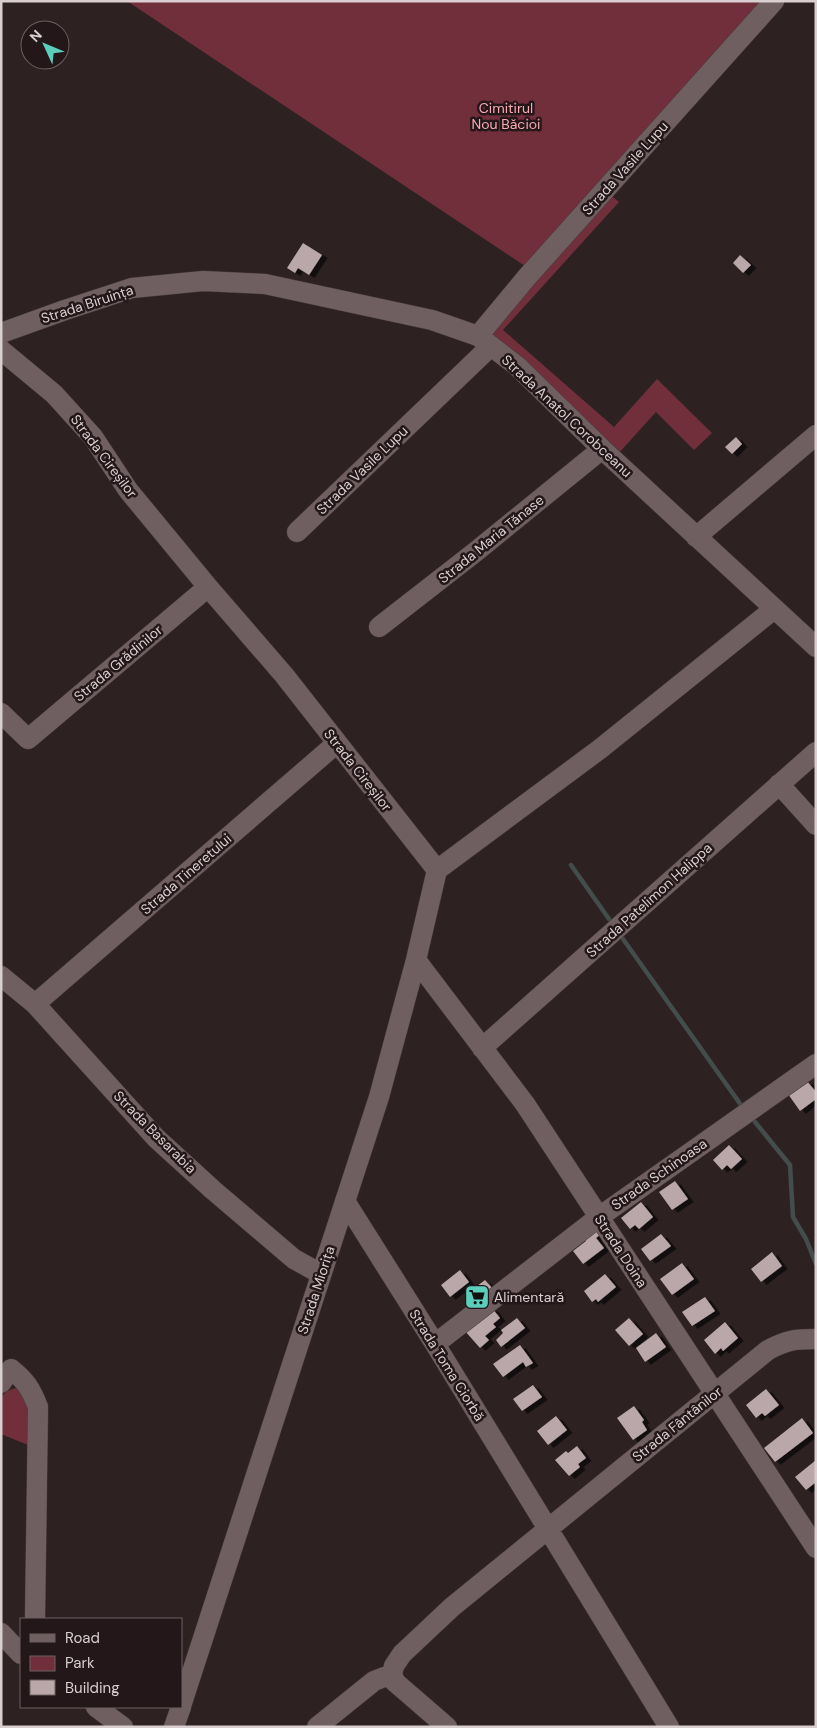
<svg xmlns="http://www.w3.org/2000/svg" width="817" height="1728" viewBox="0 0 817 1728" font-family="'DM Sans',sans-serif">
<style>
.green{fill:#702f3a}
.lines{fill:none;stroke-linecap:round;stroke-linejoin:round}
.stream{stroke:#434d4b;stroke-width:4.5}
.building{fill:#b9a7a9;filter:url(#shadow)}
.minor-casing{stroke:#493d3e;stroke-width:21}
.minor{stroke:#6f5f60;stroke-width:20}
.labels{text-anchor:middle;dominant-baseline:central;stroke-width:5;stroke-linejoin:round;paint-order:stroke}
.park-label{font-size:14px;fill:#fbaab4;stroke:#241719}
.street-label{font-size:14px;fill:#d9cfd0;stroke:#241719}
.poi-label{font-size:14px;fill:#d9cfd0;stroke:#241719;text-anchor:start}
</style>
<defs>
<filter id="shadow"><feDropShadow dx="5.5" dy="3" stdDeviation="0" flood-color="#0009"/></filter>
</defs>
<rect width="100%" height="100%" fill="#2e2122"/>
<path class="green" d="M127,1H764L525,266Z
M609,194L619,202L503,330L614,427L657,379L712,433L694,450L656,412L618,454L486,335Z
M19,1387L28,1396V1445L1,1434V1398L6,1391Z"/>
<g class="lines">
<path class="stream" d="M571,865L609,919
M623,939L741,1105
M755,1122L790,1165L793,1217L806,1239L816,1264"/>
</g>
<path class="building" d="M303,243L322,255L309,275L298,268L295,273L287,268Z
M740,255L751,265L743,273L733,263Z
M736,437L742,444L732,454L725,447Z
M807,1081L816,1092V1099L800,1111L788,1094Z
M729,1145L742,1159L731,1169L727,1165L722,1170L713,1160Z
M675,1181L688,1199L672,1210L659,1192Z
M641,1202L653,1217L639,1229L635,1225L630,1229L621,1218Z
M597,1228L601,1234L596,1238L604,1248L583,1264L573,1251L586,1241L584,1238Z
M661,1234L671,1246L650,1261L641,1249Z
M772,1252L782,1266L761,1282L751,1269Z
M682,1263L694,1279L672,1295L660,1279Z
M460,1270L469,1282L450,1297L441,1285Z
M605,1274L616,1287L598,1302L596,1299L592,1302L584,1291Z
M485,1280L493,1289L474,1303L469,1297L474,1293L472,1290Z
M705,1297L715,1311L692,1326L682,1312Z
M492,1308L500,1318L493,1324L496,1327L485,1336L489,1340L480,1348L465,1331Z
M517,1318L525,1328L501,1347L496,1340L503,1333L501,1330Z
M629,1318L643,1334L629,1346L615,1330Z
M725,1322L738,1338L723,1351L721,1348L715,1354L704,1340Z
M656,1333L666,1347L645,1362L636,1348Z
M520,1345L533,1363L526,1367L523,1362L503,1377L493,1364Z
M533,1385L542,1397L522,1411L513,1399Z
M766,1389L779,1405L765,1416L762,1413L756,1418L746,1405Z
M634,1406L644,1420L642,1422L647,1430L633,1440L617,1418Z
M556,1416L567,1430L548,1445L537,1431Z
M802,1418L813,1433L775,1462L764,1448Z
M577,1446L586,1458L578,1464L580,1467L569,1476L555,1460L566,1451L568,1453Z
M816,1460V1482L806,1490L795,1477Z"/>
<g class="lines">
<defs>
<path id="minor" d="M1,333L65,310L132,288L203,281L265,284L432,320L478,336L517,366L602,449L816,647
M478,336L527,277L774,1
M1,350L54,394L93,437L128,490L208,587L284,675L437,870
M297,532L491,346
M696,537L816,435
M379,627L474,553L602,449
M1,713L28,739L208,587
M779,784L816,825
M437,870L600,749L774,609
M416,960L525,1104L816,1548
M1,976L35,1004L156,1138L213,1190L294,1259L321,1274
M35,1004L337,743
M482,1048L816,752
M345,1201L435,1344L669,1727
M435,1344L599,1217L816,1064
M1,1383L11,1369C26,1381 31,1389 38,1407L35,1619
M1,1633L21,1654
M181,1706L379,1097L416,960L437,870
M96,1707L123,1727
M174,1727L181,1707
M317,1727L374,1681L392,1674
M447,1727L395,1682L392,1674L394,1666L402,1654L452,1607L768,1350C787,1340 795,1339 816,1339"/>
</defs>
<use href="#minor" class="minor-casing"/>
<use href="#minor" class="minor"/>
</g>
<defs>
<symbol id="supermarket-square" viewBox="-11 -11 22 22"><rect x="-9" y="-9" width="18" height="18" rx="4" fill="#5bcebc" stroke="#241719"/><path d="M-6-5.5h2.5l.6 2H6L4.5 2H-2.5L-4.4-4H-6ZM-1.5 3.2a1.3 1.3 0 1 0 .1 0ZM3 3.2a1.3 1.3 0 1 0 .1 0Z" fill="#111"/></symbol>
</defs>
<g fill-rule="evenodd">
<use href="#supermarket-square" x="463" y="1283" width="28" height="28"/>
</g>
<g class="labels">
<g class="park-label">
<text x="506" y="108">Cimitirul<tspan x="506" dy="16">Nou Băcioi</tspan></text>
</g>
<g class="street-label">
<text transform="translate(625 168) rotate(-48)">Strada Vasile Lupu</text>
<text transform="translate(87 304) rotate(-18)">Strada Biruința</text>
<text transform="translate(567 416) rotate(43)">Strada Anatol Corobceanu</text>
<text transform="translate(104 456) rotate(53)">Strada Cireșilor</text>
<text transform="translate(362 470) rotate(-44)">Strada Vasile Lupu</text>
<text transform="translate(491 539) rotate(-39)">Strada Maria Tănase</text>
<text transform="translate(118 663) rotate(-40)">Strada Grădinilor</text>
<text transform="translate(358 770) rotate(52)">Strada Cireșilor</text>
<text transform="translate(186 874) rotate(-41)">Strada Tineretului</text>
<text transform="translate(649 900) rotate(-42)">Strada Patelimon Halippa</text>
<text transform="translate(155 1132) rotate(45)">Strada Basarabia</text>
<text transform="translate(659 1174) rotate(-35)">Strada Schinoasa</text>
<text transform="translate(621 1251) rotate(57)">Strada Doina</text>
<text transform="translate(316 1290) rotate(-72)">Strada Miorița</text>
<text transform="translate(447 1365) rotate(58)">Strada Toma Ciorbă</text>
<text transform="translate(677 1424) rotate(-39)">Strada Fântânilor</text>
</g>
<g class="poi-label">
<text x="494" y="1297">Alimentară</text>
</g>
</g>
<rect width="817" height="1728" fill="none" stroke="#d9cfd0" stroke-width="5"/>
<rect x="20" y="1618" width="162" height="90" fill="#241719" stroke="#6c6162"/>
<rect x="30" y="1634" width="25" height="8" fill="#6f5f60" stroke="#6c6162"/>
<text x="65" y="1643" font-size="15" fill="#d9cfd0">Road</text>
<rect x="30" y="1656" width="25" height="15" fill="#702f3a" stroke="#6c6162"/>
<text x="65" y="1668" font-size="15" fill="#d9cfd0">Park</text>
<rect x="30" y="1680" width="25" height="15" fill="#b9a7a9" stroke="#6c6162"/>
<text x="65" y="1693" font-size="15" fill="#d9cfd0">Building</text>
<g transform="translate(45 45) rotate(314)"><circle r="24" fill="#241719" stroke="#6c6162"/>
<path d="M0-4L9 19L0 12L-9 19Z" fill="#5bcebc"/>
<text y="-8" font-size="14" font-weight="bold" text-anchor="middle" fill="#d9cfd0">N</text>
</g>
</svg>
